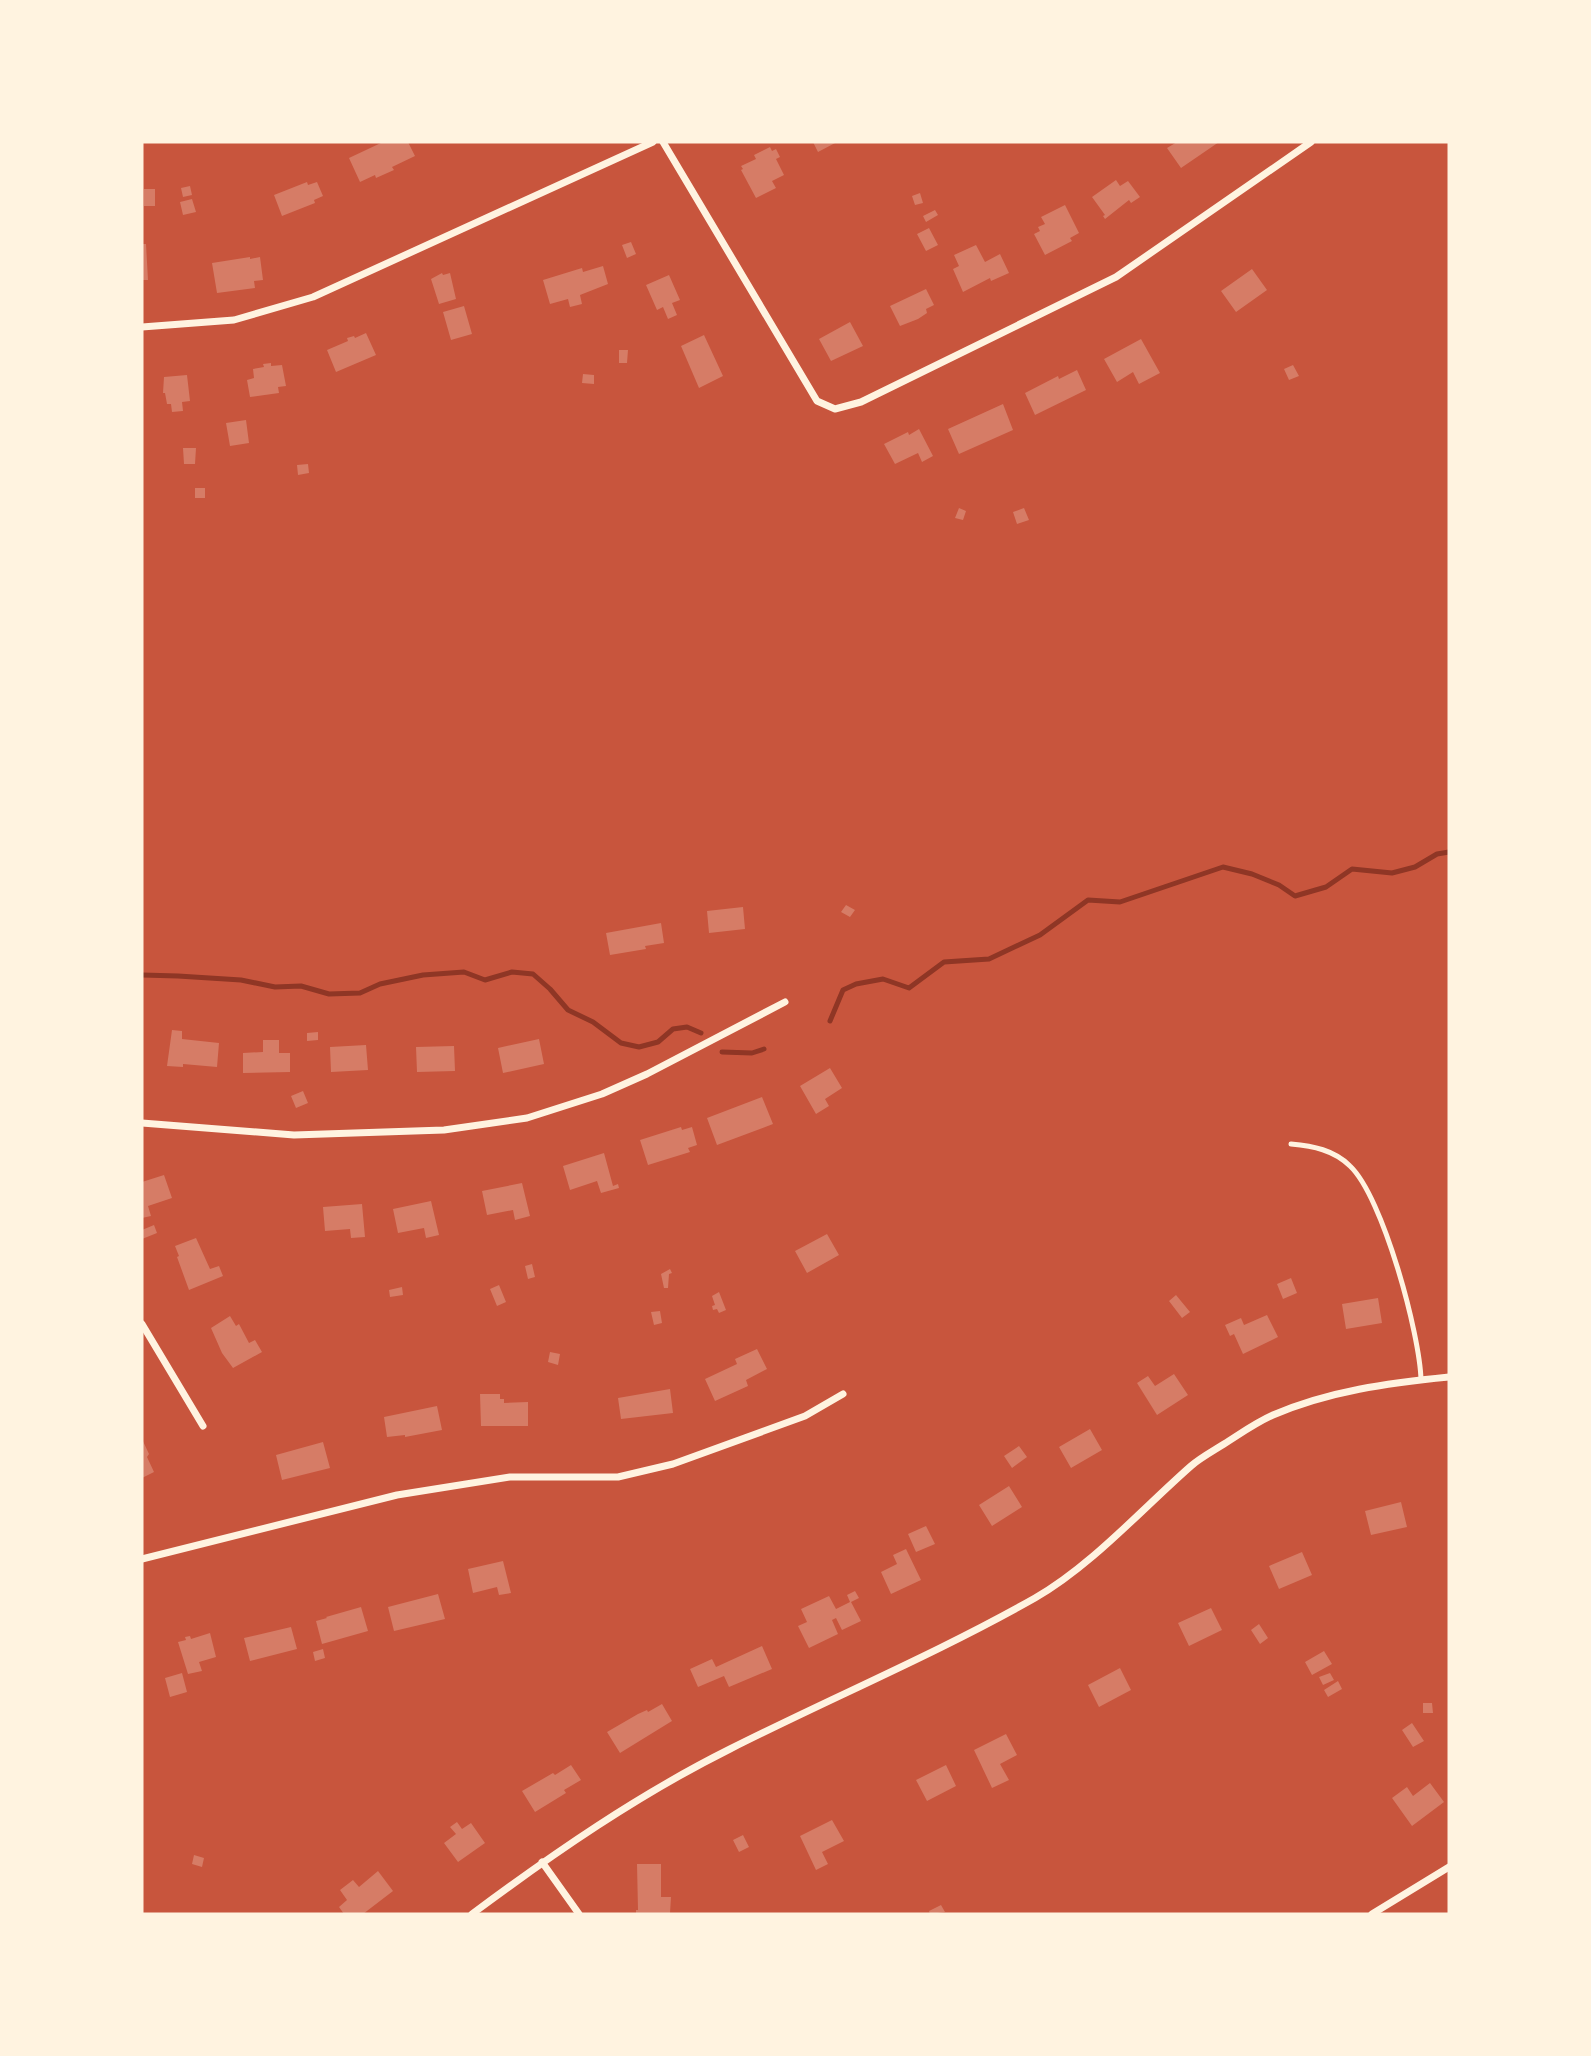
<svg xmlns="http://www.w3.org/2000/svg" width="1591" height="2056" viewBox="0 0 1591 2056" font-family="'Alegreya Sans',sans-serif">
<style>
.lines{fill:none;stroke-linecap:round;stroke-linejoin:round}
.stream{stroke:#8f3625;stroke-width:5}
.building{fill:#d67c66}
.service{stroke:#fff3e0;stroke-width:5}
.minor{stroke:#fff3e0;stroke-width:7}
</style>
<rect width="100%" height="100%" fill="#c8553d"/>
<g class="lines">
<path class="stream" d="M142,975L178,976L241,980L275,987L301,986L329,994L360,993L380,984L423,975L464,972L485,980L512,972L533,974L550,989L568,1010L593,1022L621,1043L639,1047L658,1042L673,1029L687,1027L701,1033
M830,1021L843,990L856,984L883,979L909,988L944,962L989,959L1040,935L1088,900L1120,902L1223,867L1252,874L1279,885L1295,896L1326,887L1352,869L1392,873L1415,867L1437,854L1449,852
M722,1052L752,1053L764,1049"/>
</g>
<path class="building" d="M383,142H408L415,156L392,167L394,170L376,178L375,175L360,182L349,158Z
M813,142H837L818,152Z
M1177,142H1219L1181,168L1167,148Z
M770,147L772,151L776,149L780,157L776,159L784,175L772,181L776,188L756,198L741,170L743,169L741,166L756,159L754,155Z
M1116,180L1120,186L1128,181L1140,197L1131,203L1129,200L1105,219L1103,216L1105,215L1092,197Z
M307,182L308,185L317,182L323,196L314,200L315,203L282,216L274,195Z
M190,186L192,195L183,197L181,188Z
M144,189H155V206H144Z
M920,193L923,203L915,205L912,196Z
M192,199L196,212L183,215L180,202Z
M1065,205L1079,233L1070,238L1072,241L1045,255L1034,234L1040,231L1038,227L1045,224L1041,217Z
M935,210L938,215L926,222L923,216Z
M929,228L938,245L926,251L917,234Z
M631,242L636,254L627,258L622,245Z
M142,244H146L148,280H142Z
M976,245L985,262L1000,254L1009,273L991,281L990,278L963,292L953,269L959,266L954,255Z
M250,257V259L260,257L263,280L254,281L255,288L217,293L212,263Z
M603,266L608,284L580,295L582,304L570,307L568,299L550,304L543,280L582,268L583,272Z
M1252,269L1267,290L1236,312L1221,291Z
M442,273L443,275L450,273L456,299L439,304L431,279Z
M669,275L680,300L672,303L677,315L668,319L663,307L657,310L646,285Z
M926,289L934,305L926,309L927,313L918,319L900,326L890,306Z
M464,306L472,334L451,340L443,312Z
M850,322L863,346L831,361L819,339Z
M366,333L376,355L336,372L327,350L348,341L347,338L354,336L355,338Z
M704,335L723,376L699,388L681,346Z
M1141,339L1160,373L1139,384L1133,372L1117,382L1104,359Z
M619,350H628L627,363H619Z
M271,363V366L282,365L286,386L278,387L279,393L250,397L247,380L254,378L253,369L264,367L263,364Z
M1293,365L1299,376L1289,380L1284,369Z
M1077,370L1086,390L1035,415L1025,393L1058,376L1059,379Z
M583,374L594,375V384L582,383Z
M187,375L190,401L182,402L183,411L172,412L171,404H167L165,393H163L164,377Z
M1003,404L1013,430L959,454L948,429Z
M246,420L249,443L230,446L226,423Z
M919,429L933,456L922,462L918,453L895,464L884,444L908,432L909,435Z
M183,448H196L195,464H184Z
M308,464L309,473L298,475L297,465Z
M195,488H205V498H195Z
M959,508L966,511L963,520L955,518Z
M1024,508L1029,520L1017,524L1013,512Z
M846,905L855,910L850,917L841,912Z
M743,907L745,929L709,933L707,911Z
M661,923L664,943L645,946L646,949L610,955L606,933Z
M172,1030L182,1031V1039L219,1043L217,1067L183,1064V1067L167,1066Z
M318,1032V1040L307,1041V1033Z
M539,1039L544,1064L503,1073L498,1048Z
M263,1040H279V1053H290V1072L243,1073V1053L263,1052Z
M366,1045L368,1070L331,1072L330,1047Z
M454,1046L455,1071L417,1072L416,1047Z
M830,1068L842,1088L825,1099L829,1106L816,1114L800,1086Z
M303,1091L308,1103L296,1108L291,1096Z
M762,1097L773,1124L717,1145L707,1118Z
M681,1127L682,1130L692,1127L697,1145L688,1148L690,1152L648,1165L640,1140Z
M604,1153L613,1186L618,1184L619,1188L601,1193L597,1181L570,1190L563,1166Z
M164,1175L172,1198L148,1206L151,1216L142,1218V1182Z
M522,1183L530,1216L515,1220L513,1210L487,1215L482,1191Z
M431,1201L439,1235L426,1238L424,1228L398,1233L393,1209Z
M362,1204L365,1237L351,1238L350,1229L325,1231L323,1207Z
M154,1225L157,1233L142,1239V1230Z
M827,1234L839,1255L807,1273L795,1251Z
M196,1238L210,1269L219,1266L223,1276L189,1290L177,1257L179,1256L175,1246Z
M532,1264L535,1277L528,1279L525,1266Z
M670,1269L672,1273L669,1274L668,1288H664L661,1274Z
M1291,1278L1297,1293L1283,1299L1277,1284Z
M499,1285L506,1302L497,1306L490,1289Z
M402,1287L403,1295L390,1297L389,1290Z
M719,1292L726,1310L719,1313L717,1309L713,1310L712,1306L715,1305L712,1296Z
M1176,1295L1190,1312L1182,1318L1169,1301Z
M1378,1298L1382,1323L1346,1329L1342,1304Z
M660,1311L662,1323L654,1325L651,1312Z
M1267,1315L1278,1337L1243,1354L1234,1334L1230,1336L1225,1325L1241,1318L1244,1325Z
M230,1316L236,1326L239,1324L249,1343L255,1340L262,1352L233,1368L222,1353L211,1328Z
M757,1349L767,1369L746,1380L748,1386L715,1401L705,1379L737,1364L735,1359Z
M550,1352L560,1354L558,1365L548,1362Z
M1174,1374L1188,1395L1157,1415L1137,1383L1148,1376L1155,1386Z
M670,1389L673,1413L621,1419L618,1398Z
M480,1394H500V1399H504V1403L528,1402V1426H481Z
M437,1406L442,1430L405,1437V1435L387,1437L384,1417Z
M1090,1429L1102,1450L1071,1468L1059,1447Z
M142,1439L149,1454L147,1457L154,1472L142,1478Z
M323,1442L330,1468L282,1480L276,1455Z
M1019,1446L1027,1457L1012,1468L1004,1456Z
M1009,1486L1022,1507L992,1526L979,1505Z
M1401,1502L1407,1527L1371,1535L1365,1511Z
M926,1526L935,1544L916,1552L908,1534Z
M906,1549L921,1580L891,1594L881,1572L897,1564L893,1555Z
M1302,1552L1312,1575L1279,1589L1269,1566Z
M503,1561L511,1593L499,1595L497,1587L473,1593L468,1569Z
M855,1591L859,1598L851,1602L861,1621L842,1630L836,1618L832,1620L838,1634L809,1648L798,1626L807,1622L801,1609L829,1596L836,1609L850,1602L847,1595Z
M438,1594L445,1619L394,1631L388,1607Z
M361,1607L368,1631L322,1644L316,1621L327,1618L326,1617Z
M1211,1608L1222,1630L1189,1646L1178,1623Z
M1259,1624L1268,1638L1260,1644L1251,1630Z
M291,1627L297,1649L250,1661L244,1638Z
M210,1633L216,1657L199,1662L202,1671L188,1674L178,1642L186,1640L185,1637L190,1636L191,1639Z
M762,1646L772,1669L729,1687L724,1676L698,1687L690,1669L712,1659L716,1667Z
M323,1649L325,1658L315,1661L313,1652Z
M1324,1651L1332,1664L1312,1675L1305,1662Z
M1120,1668L1131,1690L1099,1707L1088,1685Z
M182,1673L187,1692L170,1697L165,1678Z
M1330,1673L1334,1680L1323,1685L1319,1677Z
M1338,1681L1342,1689L1328,1697L1324,1690Z
M1423,1703H1432L1433,1713H1423Z
M662,1704L672,1721L620,1753L607,1732L638,1714L647,1710L648,1712Z
M1412,1723L1424,1741L1413,1747L1402,1730Z
M1006,1734L1017,1755L1000,1764L1009,1780L992,1788L974,1750Z
M571,1765L581,1780L564,1790L566,1793L535,1812L522,1791L553,1773L555,1775Z
M946,1765L956,1786L927,1801L916,1780Z
M1430,1783L1444,1802L1412,1826L1392,1798L1407,1787L1413,1796Z
M832,1820L844,1841L822,1852L828,1864L816,1870L800,1836Z
M457,1822L462,1829L471,1823L485,1843L458,1862L444,1843L456,1834L450,1827Z
M743,1835L749,1847L739,1852L733,1840Z
M194,1855L204,1858L202,1867L192,1864Z
M637,1864H661V1897H671L670,1913L636,1914V1910H638Z
M378,1871L393,1891L363,1914H344L339,1907L347,1900L340,1890L353,1880L359,1887Z
M941,1905L945,1912L930,1914L929,1911Z"/>
<g class="lines">
<path class="service" d="M1291,1144C1313,1146 1334,1150 1350,1166C1383,1197 1420,1335 1421,1380"/>
<path class="minor" d="M663,142L817,401L835,409L861,402L1116,277L1311,142
M142,327L234,320L313,297L653,142
M142,1123L294,1135L444,1130L527,1118L602,1094L647,1074L785,1002
M142,1324L203,1426
M142,1559L397,1495L510,1477H618L673,1464L805,1416L843,1394
M542,1862L579,1914
M472,1914C554,1853 638,1795 730,1749C831,1698 936,1654 1035,1598C1091,1566 1142,1509 1191,1466C1200,1458 1213,1451 1224,1444C1240,1434 1255,1423 1273,1415C1329,1391 1388,1383 1449,1377
M1372,1914L1449,1867"/>
</g>
<rect width="1591" height="2056" fill="none" stroke="#fff3e0" stroke-width="287"/>
</svg>
